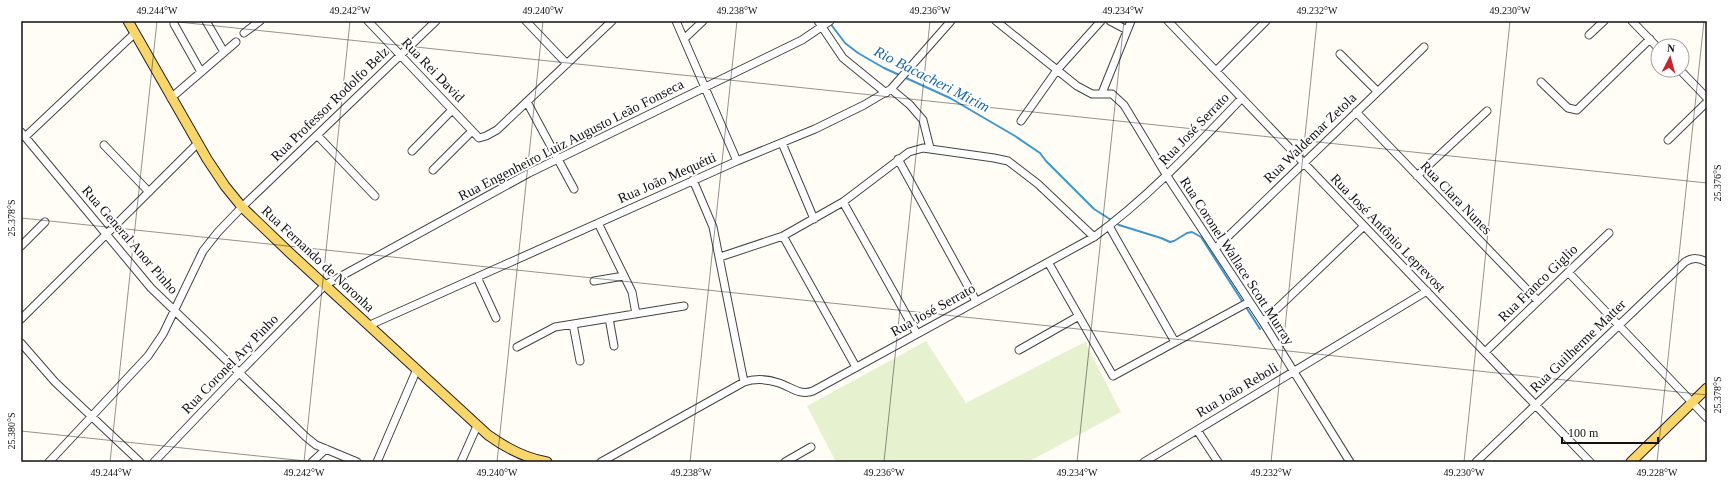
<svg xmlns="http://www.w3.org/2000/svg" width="1728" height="483" viewBox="0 0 1728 483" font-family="Georgia,serif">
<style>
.pitch{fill:#e6f2cf}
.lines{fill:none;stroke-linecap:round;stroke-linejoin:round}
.stream{stroke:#3f96cf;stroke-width:2}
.minor-casing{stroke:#444;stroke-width:9}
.major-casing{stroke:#222;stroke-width:11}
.minor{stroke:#fff;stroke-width:7}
.major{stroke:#f9d66b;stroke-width:9}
.ticks{fill:none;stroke:#111;stroke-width:1;stroke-opacity:0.45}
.labels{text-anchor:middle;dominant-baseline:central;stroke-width:4;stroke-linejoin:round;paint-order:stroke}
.street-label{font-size:14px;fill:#111;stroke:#fff}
.water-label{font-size:15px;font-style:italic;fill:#1768a6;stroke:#fff}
.neatline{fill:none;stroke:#111;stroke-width:1.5}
.ticks-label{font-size:10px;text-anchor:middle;fill:#111}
</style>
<rect width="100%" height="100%" fill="#fffdf5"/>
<path class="pitch" d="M926,341L966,403L1085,342L1121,412L1028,462H836L807,406Z"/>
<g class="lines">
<path class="stream" d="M830,23L845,43L858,53L884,68L950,98L1015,136L1040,153L1046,161L1094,209L1119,225L1161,238L1170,242L1174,241L1187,233L1192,232L1201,237L1260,329"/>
<defs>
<path id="minor" d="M206,21L224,52
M368,21L479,138L486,136L497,130L612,21
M526,21L567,64
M676,21L737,161
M818,21L843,58L886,93
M996,21L1077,86L1092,94H1112L1124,105L1167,176L1263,322L1350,462
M1110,21L1127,30
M1168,21L1590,462
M1632,21L1658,48
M174,24L201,72
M244,33L260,21
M1589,35L1604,21
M684,39L703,21
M1340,54L1377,91
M1680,70L1707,98
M1216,71L1266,21
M1541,82L1568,108L1577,110L1650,39
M891,89L910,105L923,120L930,148
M1102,93L1131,21
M171,98L236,42
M527,102L574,189
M1356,112L1538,301
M1021,121L1057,70L1101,21
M21,132L151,288L306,437L316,445L357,462
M317,135L375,196
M25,137L134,34
M1668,140L1707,102
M782,143L814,219
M104,145L149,192
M412,151L452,110
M898,159L976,301
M433,170L472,131
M1417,176L1487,111
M693,180L713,227L744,382
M843,202L917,334
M598,223L632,292L636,314
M1109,226L1175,342
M783,236L856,367
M21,246L45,222
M1215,249L1424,47
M720,257L783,236L843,202L909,152L923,148L994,158L1008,161L1038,184L1094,237
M1048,262L1113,376L1249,302
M1568,272L1707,418
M477,277L496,318
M594,281L624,276
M609,318L614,346
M21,319L198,143
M1263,322L1364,226
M573,324L580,361
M370,325L737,161L815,129L864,105L891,89L951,21
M21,343L55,382L140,462
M517,347L555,327L684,306
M1019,350L1079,316
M1485,352L1609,233
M1197,430L1218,462
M49,462L148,356L163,334L203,251L218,232L242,207L436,21
M154,462L239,373L325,285L529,173L802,40L830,21
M312,462L326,449
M377,462L417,369
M461,462L477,426
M601,462L744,382C756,378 767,379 779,383C791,387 800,396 813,391L1094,237C1149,197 1195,147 1242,98
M785,462L811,447
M1144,462L1427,291
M1476,462L1685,262C1693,257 1699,258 1707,262"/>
<path id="major" d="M128,21L207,159L225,186L242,207L290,253L488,435C506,448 524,458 547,462
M1631,462L1707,388"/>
</defs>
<use href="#minor" class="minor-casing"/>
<use href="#major" class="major-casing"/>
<use href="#minor" class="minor"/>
<use href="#major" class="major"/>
</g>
<path class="ticks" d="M169,21L1707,183M21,218L1707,395M21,431L315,462M110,462L157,21M304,462L350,21M497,462L543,21M690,462L737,21M884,462L930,21M1077,462L1124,21M1271,462L1317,21M1464,462L1510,21M1657,462L1704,21"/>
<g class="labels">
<g class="street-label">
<text transform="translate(433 70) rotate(46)">Rua Rei David</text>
<text transform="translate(330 104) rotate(-44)">Rua Professor Rodolfo Belz</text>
<text transform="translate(1194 129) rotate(-46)">Rua José Serrato</text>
<text transform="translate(1310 138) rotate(-44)">Rua Waldemar Zetola</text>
<text transform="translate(571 140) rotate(-27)">Rua Engenheiro Luiz Augusto Leão Fonseca</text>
<text transform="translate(667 178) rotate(-24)">Rua João Mequétti</text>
<text transform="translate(1456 198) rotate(46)">Rua Clara Nunes</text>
<text transform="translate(1388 233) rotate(46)">Rua José Antônio Leprevost</text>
<text transform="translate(130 240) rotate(49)">Rua General Anor Pinho</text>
<text transform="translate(318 259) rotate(43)">Rua Fernando de Noronha</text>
<text transform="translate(1237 261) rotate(57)">Rua Coronel Wallace Scott Murray</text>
<text transform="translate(1538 283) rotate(-44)">Rua Franco Giglio</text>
<text transform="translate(933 310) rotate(-29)">Rua José Serrato</text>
<text transform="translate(1578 346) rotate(-44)">Rua Guilherme Matter</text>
<text transform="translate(230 364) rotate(-46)">Rua Coronel Ary Pinho</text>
<text transform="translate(1237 390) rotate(-31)">Rua João Reboli</text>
</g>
<g class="water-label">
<text transform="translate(932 79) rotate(27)">Rio Bacacheri Mirim</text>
</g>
</g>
<rect width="1728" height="483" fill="none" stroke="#ffffff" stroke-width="44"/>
<g transform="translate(1670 58) rotate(6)"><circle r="19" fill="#ffffff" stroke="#a0a0a0"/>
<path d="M0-3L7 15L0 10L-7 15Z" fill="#c4262e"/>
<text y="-6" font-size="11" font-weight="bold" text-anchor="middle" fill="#111111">N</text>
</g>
<path d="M1562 437v6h96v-6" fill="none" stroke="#111111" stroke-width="2"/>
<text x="1568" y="437" font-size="12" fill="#111111" stroke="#ffffff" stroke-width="3" paint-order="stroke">100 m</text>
<rect x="22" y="22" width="1684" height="439" class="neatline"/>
<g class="ticks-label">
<text x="157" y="14">49.244°W</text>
<text x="350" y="14">49.242°W</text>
<text x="543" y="14">49.240°W</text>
<text x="737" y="14">49.238°W</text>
<text x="930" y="14">49.236°W</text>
<text x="1123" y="14">49.234°W</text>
<text x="1317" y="14">49.232°W</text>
<text x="1510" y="14">49.230°W</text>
<text transform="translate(1717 183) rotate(-90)" y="4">25.376°S</text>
<text transform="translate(11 218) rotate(-90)" y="4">25.378°S</text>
<text transform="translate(1717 395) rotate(-90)" y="4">25.378°S</text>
<text transform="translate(11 431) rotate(-90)" y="4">25.380°S</text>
<text x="111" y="476">49.244°W</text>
<text x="304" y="476">49.242°W</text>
<text x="497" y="476">49.240°W</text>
<text x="691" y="476">49.238°W</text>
<text x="884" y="476">49.236°W</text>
<text x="1077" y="476">49.234°W</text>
<text x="1271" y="476">49.232°W</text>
<text x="1464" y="476">49.230°W</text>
<text x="1657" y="476">49.228°W</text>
</g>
</svg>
